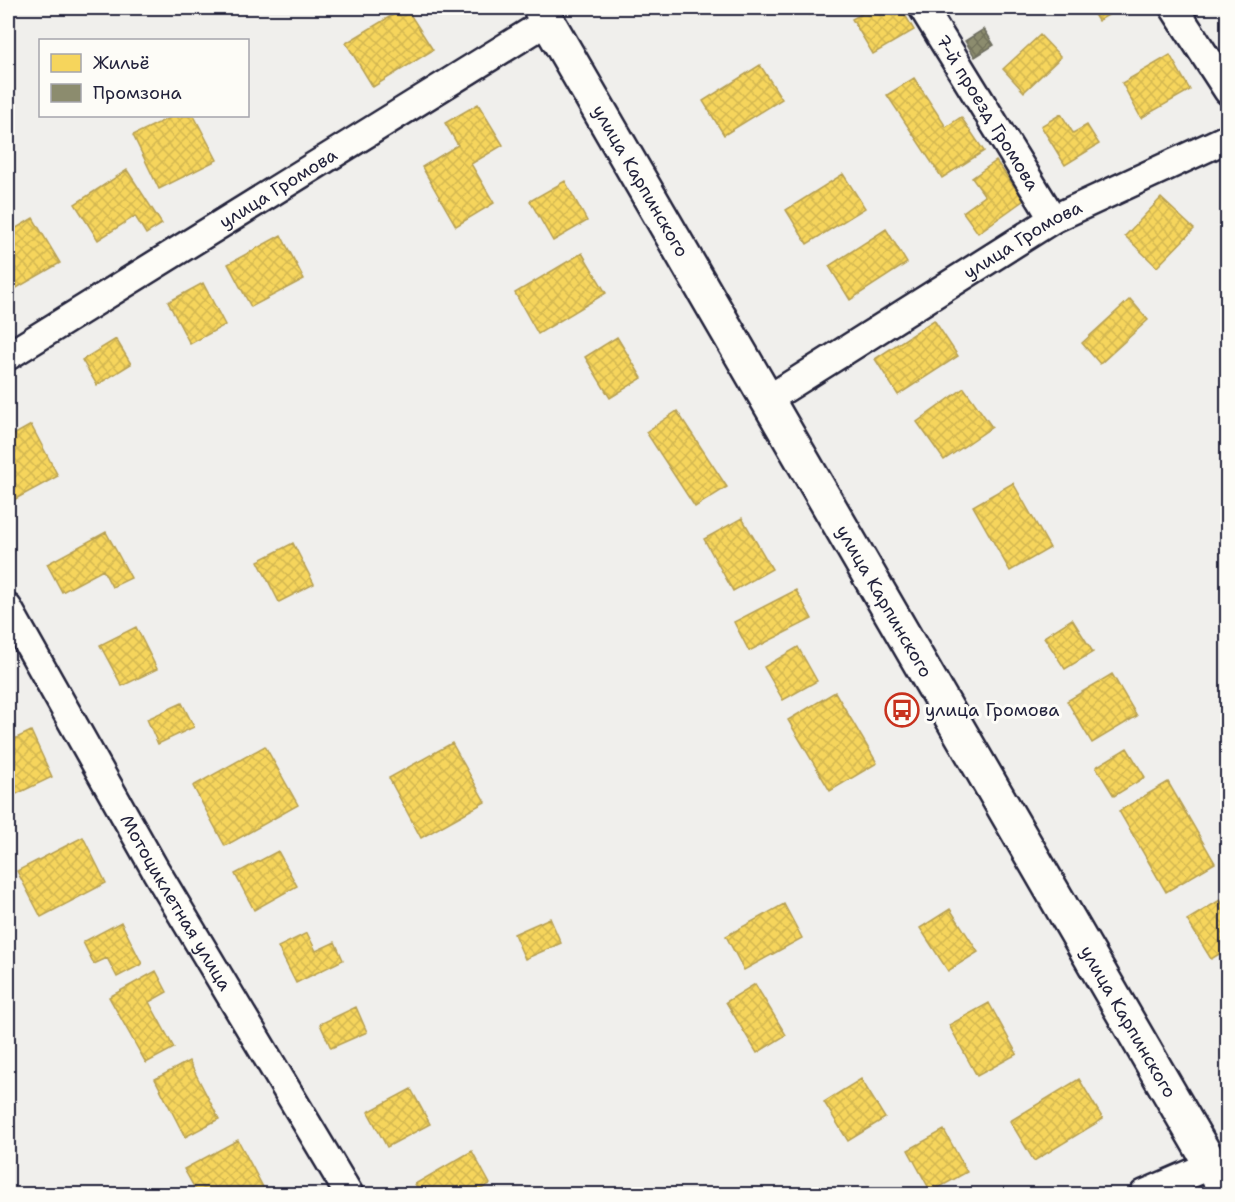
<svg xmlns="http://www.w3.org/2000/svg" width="1235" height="1202" viewBox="0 0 1235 1202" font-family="'Shantell Sans',sans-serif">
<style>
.homes{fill:url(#homes-cross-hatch);stroke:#b69f52;stroke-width:1.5}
.industry{fill:url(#industry-cross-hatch);stroke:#6c6c5f;stroke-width:1.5}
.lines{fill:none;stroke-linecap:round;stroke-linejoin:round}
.minor-casing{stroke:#22223b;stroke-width:32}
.primary-casing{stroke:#22223b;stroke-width:38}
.minor{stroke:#fdfcf7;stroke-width:27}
.primary{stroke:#fdfcf7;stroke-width:33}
.labels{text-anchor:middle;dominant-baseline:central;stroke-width:6;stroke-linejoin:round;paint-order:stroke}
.street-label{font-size:18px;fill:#22223b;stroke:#fdfcf7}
.poi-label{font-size:18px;fill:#22223b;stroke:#fdfcf7;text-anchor:start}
</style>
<defs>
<pattern id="homes-cross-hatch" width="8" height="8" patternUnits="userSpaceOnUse" patternTransform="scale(1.5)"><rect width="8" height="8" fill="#f6d55c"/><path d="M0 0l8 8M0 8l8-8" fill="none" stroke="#d3b751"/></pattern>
<pattern id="industry-cross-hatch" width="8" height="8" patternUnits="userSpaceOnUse" patternTransform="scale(1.5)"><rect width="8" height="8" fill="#8c8c6e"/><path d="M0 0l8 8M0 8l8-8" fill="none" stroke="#72725c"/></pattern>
</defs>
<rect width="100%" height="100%" fill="#f0efec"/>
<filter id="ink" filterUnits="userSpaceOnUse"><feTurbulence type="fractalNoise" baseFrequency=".0167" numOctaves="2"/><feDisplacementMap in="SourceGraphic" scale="12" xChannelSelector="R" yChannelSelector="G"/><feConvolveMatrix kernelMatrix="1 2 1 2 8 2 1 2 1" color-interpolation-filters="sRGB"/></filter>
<g filter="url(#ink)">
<path class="homes" d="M404,8H406L433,50L373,87L346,43Z
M644,8H660L648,14Z
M804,8H821L809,15Z
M872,8H901L914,30L873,54L852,19Z
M1090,8H1120L1098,21Z
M1040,35L1061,57L1024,92L1003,69Z
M1170,55L1190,90L1141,118L1122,83Z
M760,65L782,99L724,135L703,101Z
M914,78L946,127L961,117L984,151L942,178L887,95Z
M478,104L503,145L471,164L494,203L456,226L422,167L458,145L445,123Z
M1061,114L1073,133L1087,125L1099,144L1065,165L1041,126Z
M173,116H194L217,160L159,189L133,135Z
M996,161L1024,200L978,233L963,212L985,196L972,178Z
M127,170L162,224L146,234L135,216L98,240L75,204Z
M843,174L865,208L807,244L786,210Z
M565,181L587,221L553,241L530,201Z
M1161,198L1194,229L1157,267L1125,236Z
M33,218L60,263L8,293V233Z
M886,229L907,263L850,300L829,266Z
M281,235L304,279L251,307L228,264Z
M582,253L606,293L538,334L515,293Z
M203,283L225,325L190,344L168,302Z
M1130,299L1148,320L1100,364L1082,343Z
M934,320L958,356L898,395L875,359Z
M617,337L642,378L610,398L585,357Z
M116,339L131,364L97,385L82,360Z
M964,388L992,427L944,460L917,422Z
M677,411L727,487L695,507L646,432Z
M31,425L58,476L10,502L8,497V438Z
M1013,483L1050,548L1010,571L973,506Z
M742,518L772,569L733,591L704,539Z
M106,532L131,578L112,587L103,570L62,592L47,564Z
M293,543L314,584L279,602L258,561Z
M796,590L812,619L749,651L734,622Z
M1072,619L1093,652L1065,669L1044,637Z
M136,627L157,669L122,686L100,645Z
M798,647L817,681L783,700L764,667Z
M1112,674L1137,716L1092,743L1067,701Z
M835,692L877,763L830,791L788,720Z
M182,703L194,727L158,744L147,719Z
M31,731L52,777L8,798V742Z
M452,743L485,802L421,838L389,778Z
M265,746L298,805L225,846L193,786Z
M1127,748L1145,777L1114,796L1096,767Z
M1168,782L1215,863L1166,892L1119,811Z
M83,837L106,883L41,917L17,871Z
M278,851L297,886L254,910L235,874Z
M1220,900L1228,912V949L1211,959L1187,920Z
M784,904L802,938L744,970L726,936Z
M950,909L978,952L948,971L920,928Z
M550,918L561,943L525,959L514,934Z
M121,922L142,964L117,977L107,958L94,964L83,942Z
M307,933L316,951L335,942L343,960L296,983L278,947Z
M156,971L167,992L149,1002L174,1048L146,1063L109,997Z
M755,984L786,1035L757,1053L726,1002Z
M989,1003L1017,1054L977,1076L949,1025Z
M356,1007L367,1032L331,1048L320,1024Z
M189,1061L219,1119L185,1137L155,1079Z
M861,1079L885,1118L848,1141L824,1102Z
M1079,1079L1103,1119L1034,1161L1010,1121Z
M411,1089L430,1124L387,1147L368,1112Z
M944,1130L967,1172L931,1192L908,1150Z
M238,1140L264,1189L254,1194H198L184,1169Z
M472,1151L490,1184L472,1194H421L415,1184Z"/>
<path class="industry" d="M984,29L994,45L975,57L965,41Z"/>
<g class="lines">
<defs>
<g id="minor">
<path id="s1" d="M923,8L1053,219"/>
<path d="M1174,8L1228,91"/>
<path id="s2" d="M8,356L548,21"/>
<path id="s3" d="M767,400L1053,219L1228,138"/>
<path id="s4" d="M8,608L156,871L349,1194"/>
<path d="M1144,1194L1211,1165"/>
</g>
<g id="primary">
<path id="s5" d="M540,8L1228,1194"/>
</g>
</defs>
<use href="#minor" class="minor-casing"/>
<use href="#primary" class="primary-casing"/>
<use href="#minor" class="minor"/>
<use href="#primary" class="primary"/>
</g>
</g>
<defs>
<symbol id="bus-ring" viewBox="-11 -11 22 22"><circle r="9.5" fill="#fdfcf7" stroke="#c8321e" stroke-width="1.5"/><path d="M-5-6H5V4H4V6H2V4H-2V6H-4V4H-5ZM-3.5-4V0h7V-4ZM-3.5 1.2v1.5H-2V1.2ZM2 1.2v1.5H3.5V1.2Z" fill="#c8321e"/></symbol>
</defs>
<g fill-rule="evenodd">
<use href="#bus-ring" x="883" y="691" width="38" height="38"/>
</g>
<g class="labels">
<g class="street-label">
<text stroke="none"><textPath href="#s1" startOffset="123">7-й проезд Громова</textPath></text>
<text stroke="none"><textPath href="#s5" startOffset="200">улица Карпинского</textPath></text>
<text stroke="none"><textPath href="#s2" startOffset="318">улица Громова</textPath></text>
<text stroke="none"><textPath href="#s3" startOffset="302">улица Громова</textPath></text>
<text stroke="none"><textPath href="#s5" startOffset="686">улица Карпинского</textPath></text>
<text stroke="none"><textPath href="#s4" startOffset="339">Мотоциклетная улица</textPath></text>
<text stroke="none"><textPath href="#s5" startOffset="1172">улица Карпинского</textPath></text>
</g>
<g class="poi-label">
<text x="925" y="710">улица Громова</text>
</g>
</g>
<rect width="1235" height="1202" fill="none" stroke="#fdfcf7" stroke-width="30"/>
<rect x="15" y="15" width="1205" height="1172" fill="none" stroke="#22223b" stroke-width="2" filter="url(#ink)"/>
<rect x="39" y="39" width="210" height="78" fill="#fdfcf7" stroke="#a5a5ac" stroke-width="1.5"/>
<rect x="51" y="54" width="30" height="18" fill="#f6d55c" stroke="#a5a5ac" stroke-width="1.5"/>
<text x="93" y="69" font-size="18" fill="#22223b">Жильё</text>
<rect x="51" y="84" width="30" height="18" fill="#8c8c6e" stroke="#a5a5ac" stroke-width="1.5"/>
<text x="93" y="99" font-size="18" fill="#22223b">Промзона</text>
</svg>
